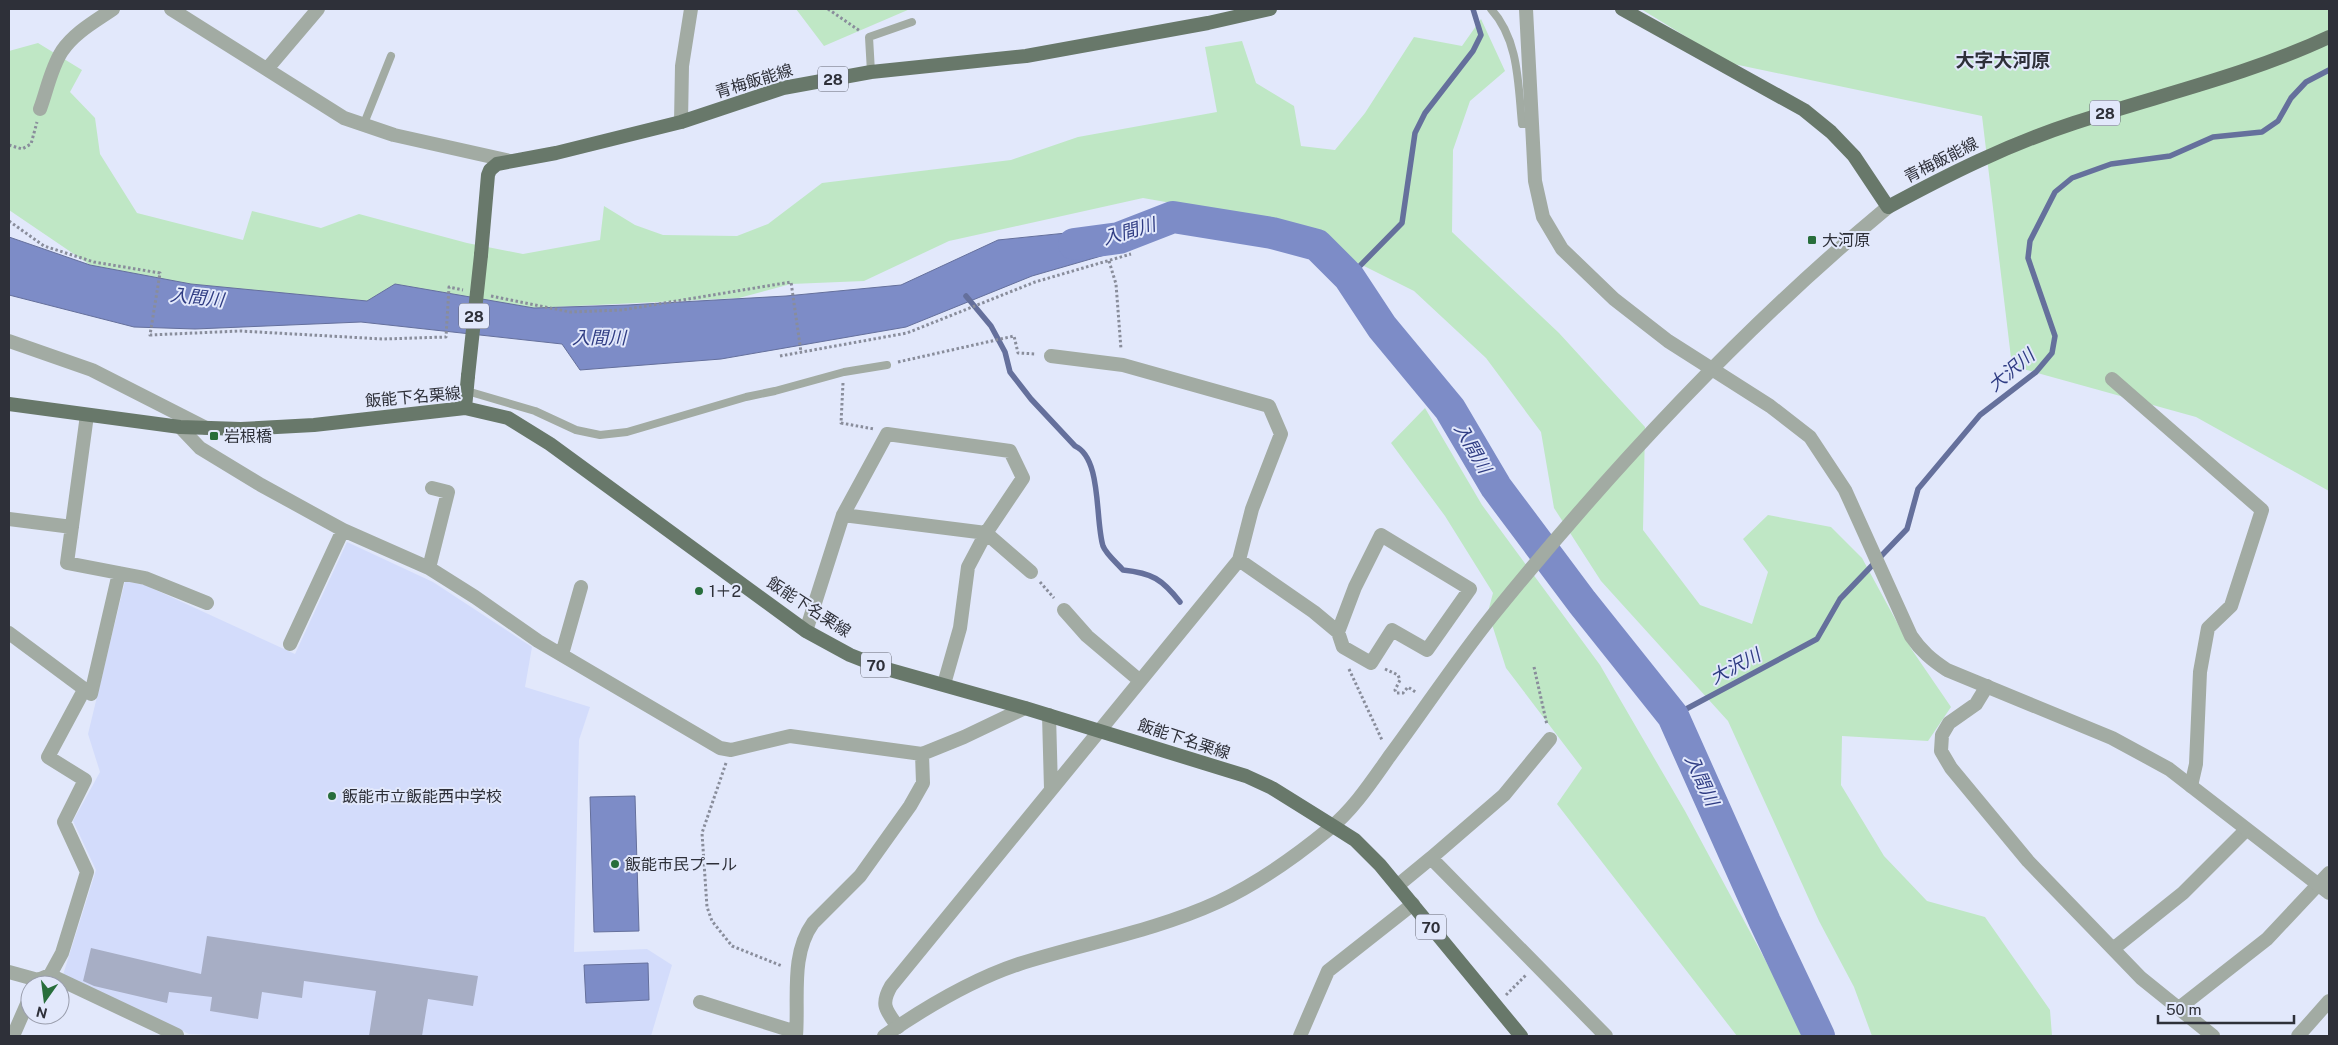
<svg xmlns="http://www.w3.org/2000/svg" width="2338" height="1045" viewBox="0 0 2338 1045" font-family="'Public Sans','Noto Sans JP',sans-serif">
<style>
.built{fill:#d3dcfb}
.green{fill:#bfe7c5}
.water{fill:#7d8cc7;stroke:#65709c}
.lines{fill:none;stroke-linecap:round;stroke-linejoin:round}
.stream{stroke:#65709c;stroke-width:5.5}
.river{stroke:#7d8cc7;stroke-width:32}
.building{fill:#a7aec5}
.path{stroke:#898d9b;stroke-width:3;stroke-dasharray:2.5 2.5;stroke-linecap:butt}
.service{stroke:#a2aba3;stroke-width:8}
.minor{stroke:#a2aba3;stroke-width:14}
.tertiary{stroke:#a2aba3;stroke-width:14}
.primary{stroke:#68786a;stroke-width:14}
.primary-bridge{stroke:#68786a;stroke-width:14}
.poi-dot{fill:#286e3b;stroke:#e2e8fb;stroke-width:2}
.labels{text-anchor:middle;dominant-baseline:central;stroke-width:4;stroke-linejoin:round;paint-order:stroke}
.shield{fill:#e2e8fb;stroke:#646773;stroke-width:1}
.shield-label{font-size:15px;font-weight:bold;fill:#2e3039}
.street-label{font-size:16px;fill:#2e3039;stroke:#e2e8fb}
.poi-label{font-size:16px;fill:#2e3039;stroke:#e2e8fb;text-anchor:start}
.water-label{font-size:18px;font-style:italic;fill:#2f3c83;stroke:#e2e8fb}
.quarter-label{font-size:19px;font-weight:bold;fill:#2e3039;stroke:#e2e8fb}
</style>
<rect width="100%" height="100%" fill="#e2e8fb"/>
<path class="built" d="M347,542L433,582L532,647L525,687L590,707L579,740L574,952L647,949L672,965L651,1036H231L189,1034L63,975L96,870L73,821L100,772L88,734L125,581L145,585L295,654Z"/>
<path class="green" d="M796,9H910L824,46Z
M1641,9H2329V491L2196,417L2012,366L1982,116L1729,63Z
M1481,19L1505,71L1470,101L1453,150L1452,232L1559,333L1645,427L1643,530L1700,605L1752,624L1768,572L1743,539L1768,515L1831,527L1862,558L1912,650L1951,707L1928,741L1842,736L1841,785L1884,856L1927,901L1985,917L2050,1010L2052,1036H1872L1854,987L1819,921L1728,721L1601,581L1554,508L1541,432L1486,358L1414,291L1274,221L1143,198L949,241L864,281L791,284L739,298L534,308L395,284L367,301L191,284L90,265L9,210V51L38,43L82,70L70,92L95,118L100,154L137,213L243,240L252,211L321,228L359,214L467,243L523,254L600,240L604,206L635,225L663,235L737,236L768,224L822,183L1011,160L1078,137L1217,112L1205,47L1242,41L1256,83L1294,106L1301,146L1335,150L1365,113L1414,37L1462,46Z
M1425,408L1482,505L1600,665L1685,811L1791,1008L1802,1036H1737L1557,804L1582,768L1506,668L1488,612L1493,593L1445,516L1391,443Z"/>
<path class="water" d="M1115,228L1122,250L1032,276L906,327L721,359L580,370L562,344L361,322L195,329L134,327L9,295V237L90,265L191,284L367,301L395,284L534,308L628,305L786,296L901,285L998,240Z
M635,796L639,931L594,932L590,797Z
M648,963L649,1000L586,1003L584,965Z"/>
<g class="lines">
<path class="stream" d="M1349,277L1402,223L1415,133L1425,113L1473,51L1481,35L1473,9
M966,296L991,326L1005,352L1010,372L1031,399L1075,446C1102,458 1095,520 1103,546C1106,554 1117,563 1123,570C1152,573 1162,579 1180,602
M1673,716L1817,639L1840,599L1907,529L1918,489L1980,415L2036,372L2052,353L2055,336L2028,258L2030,241L2055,192L2072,178L2111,164L2170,156L2213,137L2262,132L2278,121L2291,98L2306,82L2329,70"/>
<path class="river" d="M1074,244L1119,238L1173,217L1272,233L1317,245L1349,277L1382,327L1450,409L1496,487L1582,602L1673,716L1765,922L1819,1036"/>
</g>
<path class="building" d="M207,936L478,976L473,1006L428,999L422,1036H369L376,991L304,981L302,998L262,992L258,1019L210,1011L212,997L169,992L167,1003L94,986L83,981L91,948L201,974Z"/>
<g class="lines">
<path class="path" d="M828,9L860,31
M9,145L22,149L31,144L37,122
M9,221L44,246L94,262L160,273L150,335L240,331L383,339L446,337L449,287L463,290
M1109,261L1116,284L1121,349
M491,296L570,312L622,310L791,282L801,352
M780,356L907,333L1035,282L1131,254
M898,362L1014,336L1018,353L1036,354
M843,383L841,423L874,429
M1040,582L1054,598
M1534,667L1547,725
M1349,669L1382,740
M1385,669L1398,675L1400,680L1395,690L1396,693H1403L1408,687L1417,693
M726,763L702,833L707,907L712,921L732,946L782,966
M1506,995L1526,975"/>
<path class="service" d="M1491,9C1519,40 1518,84 1522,124H1532
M871,72L869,37L912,22
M363,126L391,56
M467,391L535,411L576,430L600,435L627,432L746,397L775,391L844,372L887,365"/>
<path class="minor" d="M171,9L344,118L394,135L510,161
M267,69L318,9
M40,109C47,90 51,68 62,51C75,32 96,21 113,9
M681,122L682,66L691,9
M9,341L92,370L206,428
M2112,379L2262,510L2231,606L2208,628L2200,672L2196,764L2191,786
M87,415L67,563L145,578L207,603
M180,427L200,448L261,485L343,530L429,568L475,597L538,641L720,748L731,750L790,736L922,754
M843,515L986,533L1031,572
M9,519L72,527
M1239,560L1314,612L1338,632L1343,647L1371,663L1392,630L1427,650L1470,589L1381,535L1355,587L1338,632
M429,568L448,492L432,488
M1064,610L1087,636L1139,680
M806,631L843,515L887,434L1010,451L1023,478L986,533L968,567L960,628L944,684
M9,633L91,694L119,573
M290,644L343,530
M562,654L581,587
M1987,686L1976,704L1949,723L1942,735L1941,751L1951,768L2028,861L2113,949L2141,978L2213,1036
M1049,715L1051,789
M1431,858L1504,795L1550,739
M1397,886L1431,858L1606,1036
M2113,949L2183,893L2246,830
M9,972L38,980
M50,975L177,1035
M35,985L38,980L50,975L62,953L87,872L64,822L85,780L48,757L84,690
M700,1002L796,1032
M2179,1008L2267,939L2329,873
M898,1027C886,1010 880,1005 891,986L1239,560L1252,509L1281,434L1269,406L1123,365L1051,356
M13,1036L30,997
M796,1036C799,999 790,955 813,923L860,876L910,806L923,783L922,754L964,737L1025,708
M1300,1036L1328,971L1413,904
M2298,1036L2329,1001"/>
<path class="tertiary" d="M1526,9L1535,181L1543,217L1562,249L1614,299L1668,341L1770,406L1810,437L1845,490L1911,636C1921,651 1932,660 1947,670L2112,738L2169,769L2329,893
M884,1036C926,1007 971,980 1019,964C1085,943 1155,931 1218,902C1258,883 1295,857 1329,829C1353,810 1372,781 1389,757C1424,710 1456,661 1492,616C1612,468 1741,329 1888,207"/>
<path class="primary" d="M1622,9L1804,110L1831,132L1854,156L1888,207C1949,174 2007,145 2074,123C2159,95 2248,75 2329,37
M481,255L488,175L490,170L497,164L556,153L681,122L783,88L871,72L1026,56L1208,23L1270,9
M9,404L180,427L241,429L314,425L465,408L508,418L550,444L806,631L850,655L883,668L1025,708L1246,776L1272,788L1333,826L1355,840L1380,865L1521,1036
M465,408L468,376"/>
<path class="primary-bridge" d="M468,376L481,255"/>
</g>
<g class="poi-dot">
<rect x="1807" y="235" width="10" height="10" rx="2.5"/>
<rect x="209" y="431" width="10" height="10" rx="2.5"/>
<circle cx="699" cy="591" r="5"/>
<circle cx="332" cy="796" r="5"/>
<circle cx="615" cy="864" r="5"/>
</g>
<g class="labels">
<g class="shield">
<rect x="818" y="66.5" width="30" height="25" rx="4"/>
<rect x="2090" y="100.5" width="30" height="25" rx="4"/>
<rect x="459" y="303.5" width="30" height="25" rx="4"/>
<rect x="861" y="652.5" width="30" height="25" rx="4"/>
<rect x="1416" y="914.5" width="30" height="25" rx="4"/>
</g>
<g class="shield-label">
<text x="833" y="79">28</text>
<text x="2105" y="113">28</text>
<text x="474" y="316">28</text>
<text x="876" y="665">70</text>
<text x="1431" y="927">70</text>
</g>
<g class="street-label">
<text transform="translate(754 81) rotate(-17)">青梅飯能線</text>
<text transform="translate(1941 160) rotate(-27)">青梅飯能線</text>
<text transform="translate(413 397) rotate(-5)">飯能下名栗線</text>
<text transform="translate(809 607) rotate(33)">飯能下名栗線</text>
<text transform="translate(1184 739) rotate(18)">飯能下名栗線</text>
</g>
<g class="poi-label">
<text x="1822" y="240">大河原</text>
<text x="224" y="436">岩根橋</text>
<text x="709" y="591">1＋2</text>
<text x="342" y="796">飯能市立飯能西中学校</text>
<text x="625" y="864">飯能市民プール</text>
</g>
<g class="water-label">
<text transform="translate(1129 231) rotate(-16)">入間川</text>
<text transform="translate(197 297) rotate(6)">入間川</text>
<text x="599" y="337">入間川</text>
<text transform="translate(2011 370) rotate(-40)">大沢川</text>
<text transform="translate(1473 448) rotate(60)">入間川</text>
<text transform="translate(1735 666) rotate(-28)">大沢川</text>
<text transform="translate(1702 780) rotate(65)">入間川</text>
</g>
<g class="quarter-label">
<text x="2003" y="60">大字大河原</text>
</g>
</g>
<rect width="2338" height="1045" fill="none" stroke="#2e3039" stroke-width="20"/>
<g transform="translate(45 1000) rotate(194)"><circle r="24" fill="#e2e8fb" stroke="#9a9ead"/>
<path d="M0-4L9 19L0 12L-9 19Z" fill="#286e3b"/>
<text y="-8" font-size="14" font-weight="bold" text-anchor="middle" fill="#2e3039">N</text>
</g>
<path d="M2158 1015v8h136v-8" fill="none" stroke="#2e3039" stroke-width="2.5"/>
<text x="2166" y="1015" font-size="15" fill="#2e3039" stroke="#e2e8fb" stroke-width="4" paint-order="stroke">50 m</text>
</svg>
